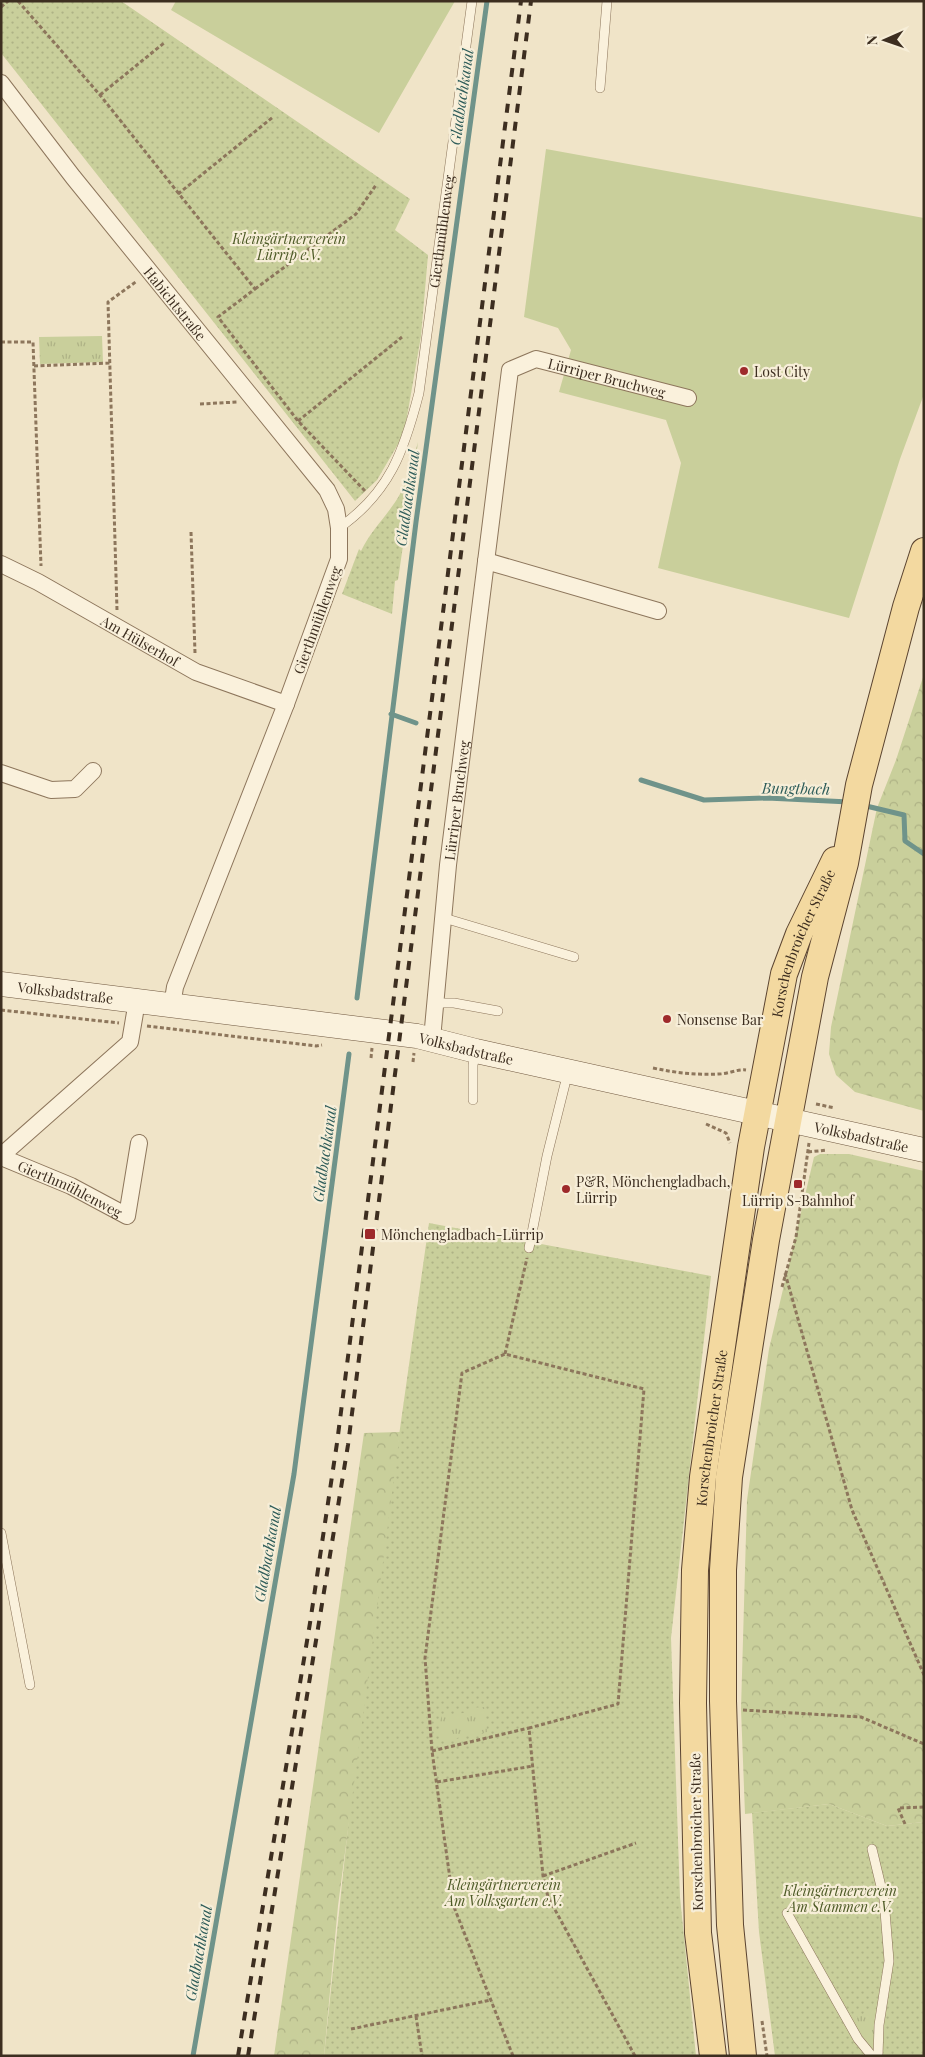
<svg xmlns="http://www.w3.org/2000/svg" width="925" height="2057" viewBox="0 0 925 2057" font-family="'Playfair Display',serif">
<style>
.grass{fill:url(#grass-dots)}
.forest{fill:url(#forest-crowns)}
.park{fill:url(#park-tufts)}
.pitch{fill:#c9cf9b}
.lines{fill:none;stroke-linecap:round;stroke-linejoin:round}
.stream{stroke:#6f938a;stroke-width:5}
.lane-casing{stroke:#8d765c;stroke-width:10}
.street-casing{stroke:#8d765c;stroke-width:18}
.secondary-casing{stroke:#6f573f;stroke-width:25}
.primary-casing{stroke:#5b4430;stroke-width:28}
.path{stroke:#8d765c;stroke-width:3;stroke-dasharray:4 2.5;stroke-linecap:butt}
.lane{stroke:#faf1dc;stroke-width:9}
.street{stroke:#faf1dc;stroke-width:16}
.secondary{stroke:#faf1dc;stroke-width:24}
.primary{stroke:#f3d9a0;stroke-width:26}
.rail{stroke:#3d2e20;stroke-width:4;stroke-dasharray:9 9;stroke-linecap:butt}
.poi-dot{fill:#9e2a2b;stroke:#f7eed8;stroke-width:2}
.labels{text-anchor:middle;dominant-baseline:central;stroke-width:4.5;stroke-linejoin:round;paint-order:stroke}
.street-label{font-size:14px;fill:#3d2e20;stroke:#f7eed8}
.park-label{font-size:14px;font-style:italic;fill:#4d5a26;stroke:#f7eed8}
.poi-label{font-size:14px;fill:#3d2e20;stroke:#f7eed8;text-anchor:start}
.water-label{font-size:15px;font-style:italic;fill:#2f5d5a;stroke:#f7eed8}
</style>
<defs>
<pattern id="grass-dots" width="8" height="8" patternUnits="userSpaceOnUse" patternTransform="scale(1.25)"><rect width="8" height="8" fill="#c9cf9b"/><path d="M2 2h.1M6 6h.1" fill="none" stroke="#aeb285" stroke-width="1.8" stroke-linecap="round"/></pattern>
<pattern id="forest-crowns" width="20" height="18" patternUnits="userSpaceOnUse" patternTransform="scale(1.25)"><rect width="20" height="18" fill="#c9cf9b"/><path d="M2 6a3 3 0 1 1 6 0M12 15a3 3 0 1 1 6 0" fill="none" stroke="#aeb285"/></pattern>
<pattern id="park-tufts" width="24" height="20" patternUnits="userSpaceOnUse" patternTransform="scale(1.25)"><rect width="24" height="20" fill="#c9cf9b"/><path d="M3 7l-1-3M5 7V3M7 7l1-3M15 17l-1-3M17 17v-4M19 17l1-3" fill="none" stroke="#aeb285"/></pattern>
</defs>
<rect width="100%" height="100%" fill="#f0e4c8"/>
<path class="grass" d="M1,1H121L410,199L395,230L428,255L421,336L404,434L377,480L355,501L1,53Z
M418,442L398,580L395,581L392,614L342,594L359,549L361,551C371,530 389,514 400,494C409,477 413,459 418,442Z
M429,1223L711,1276L671,1638L680,1897L696,2056H324L360,1712Z
M829,1804L887,1826L924,1822V2056H775L759,1932L752,1813Z"/>
<path class="forest" d="M924,674V1111L855,1092L836,1075L829,1054L831,1027L877,808L896,760Z
M820,1154H849L924,1171V1822L887,1826L829,1804L745,1814L741,1709L747,1500L769,1349L814,1157Z
M400,1432L338,1906L324,2056H274L364,1433Z"/>
<path class="park" d="M102,336L103,362L40,364L39,337Z
M485,1707L487,1732L442,1741L439,1723L442,1716L471,1712V1708Z
M878,2007L876,2041L873,2046L863,2040L852,2019Z"/>
<path class="pitch" d="M176,1H455L379,133L171,10Z
M546,149L924,218V394L900,459L849,618L658,568L681,463L666,420L559,392L571,350L558,328L524,317Z"/>
<g class="lines">
<path class="stream" d="M391,714L416,723
M641,780L704,800L767,798L849,802
M862,805L904,815L905,841L924,854
M357,998L416,522L487,1
M193,2056L294,1474L349,1054"/>
<defs>
<g id="lane">
<path d="M600,88L607,1"/>
<path id="s1" d="M339,528C390,492 404,451 419,393L472,1"/>
<path d="M444,918L574,957"/>
<path d="M436,1003H454L498,1011"/>
<path d="M473,1100V1065L476,1051"/>
<path d="M529,1248L547,1156L568,1072"/>
<path d="M1,1533L30,1685"/>
<path d="M872,1849L884,1899L889,1961L879,2025L878,2056"/>
<path d="M787,1913L858,2039L872,2056"/>
</g>
<g id="street">
<path id="s2" d="M1,83L73,177L327,490L336,509L339,528V559L286,704L175,987L172,1006"/>
<path d="M486,561L658,611"/>
<path id="s3" d="M1,564L38,582L196,672L286,704"/>
<path d="M1,773L51,790L75,789L93,771"/>
<path id="s4" d="M432,1039L448,865L510,370L536,359L688,398"/>
<path d="M1,1156L130,1042L137,1001"/>
<path id="s5" d="M1,1157L71,1186L127,1216L139,1143"/>
</g>
<g id="secondary">
<path id="s6" d="M1,984L417,1036L476,1051L924,1150"/>
</g>
<g id="primary">
<path id="s7" d="M713,2056L698,1933L693,1703L695,1570L703,1477L751,1147L784,974L799,934L835,860"/>
<path d="M743,2056L730,1925L723,1701V1570L729,1477L766,1240L815,977L845,863L859,785L906,607L924,551"/>
</g>
</defs>
<use href="#lane" class="lane-casing"/>
<use href="#street" class="street-casing"/>
<use href="#secondary" class="secondary-casing"/>
<use href="#primary" class="primary-casing"/>
<path class="path" d="M18,1L100,95L255,289L218,317L298,421L365,491
M1,7L8,1
M100,95L164,43
M178,194L273,117
M255,289L356,214L376,185
M1,342H33L41,566
M34,366L110,363
M200,404L237,402
M298,421L402,337
M191,532L195,653
M117,610L108,302L137,281
M1,1010L119,1023
M147,1026L316,1046L322,1045
M371,1058L372,1048
M413,1062L414,1053
M653,1068C676,1073 696,1075 719,1074C728,1074 737,1069 746,1070
M816,1104L835,1108
M706,1124L726,1133L730,1143
M808,1152L827,1150
M785,1273L852,1510L924,1675
M782,1287L796,1237L809,1143
M505,1354L527,1258
M743,1710L861,1717L924,1744
M432,1751L529,1728
M437,1782L533,1766
M905,1824L898,1808L924,1807
M543,1876L636,1843
M416,2016L422,2056
M762,2021L767,2056
M351,2029L491,2000
M513,2056L454,1907L432,1751L425,1658L462,1373L505,1354L644,1389L618,1704L529,1728L543,1876L548,1897L635,2056"/>
<use href="#lane" class="lane"/>
<use href="#street" class="street"/>
<use href="#secondary" class="secondary"/>
<use href="#primary" class="primary"/>
<path class="rail" d="M238,2056L310,1623L337,1443L521,1
M248,2056L348,1445L531,1"/>
</g>
<g class="poi-dot">
<circle cx="744" cy="371" r="5"/>
<circle cx="667" cy="1019" r="5"/>
<rect x="793" y="1179" width="10" height="10" rx="2.5"/>
<circle cx="566" cy="1189" r="5"/>
<rect x="364" y="1228" width="12" height="12" rx="2.5"/>
</g>
<g class="labels">
<g class="street-label">
<text stroke="none"><textPath href="#s1" startOffset="324">Gierthmühlenweg</textPath></text>
<text stroke="none"><textPath href="#s2" startOffset="281">Habichtstraße</textPath></text>
<text stroke="none"><textPath href="#s4" startOffset="775">Lürriper Bruchweg</textPath></text>
<text transform="translate(317 620) rotate(-70)">Gierthmühlenweg</text>
<text stroke="none"><textPath href="#s3" startOffset="159">Am Hülserhof</textPath></text>
<text stroke="none"><textPath href="#s4" startOffset="240">Lürriper Bruchweg</textPath></text>
<text stroke="none"><textPath href="#s7" startOffset="1125">Korschenbroicher Straße</textPath></text>
<text stroke="none"><textPath href="#s6" startOffset="65">Volksbadstraße</textPath></text>
<text stroke="none"><textPath href="#s6" startOffset="470">Volksbadstraße</textPath></text>
<text stroke="none"><textPath href="#s6" startOffset="875">Volksbadstraße</textPath></text>
<text stroke="none"><textPath href="#s5" startOffset="76">Gierthmühlenweg</textPath></text>
<text stroke="none"><textPath href="#s7" startOffset="630">Korschenbroicher Straße</textPath></text>
<text transform="translate(696 1832) rotate(-91)">Korschenbroicher Straße</text>
</g>
<g class="park-label">
<text x="289" y="238">Kleingärtnerverein<tspan x="289" dy="16">Lürrip e.V.</tspan></text>
<text x="504" y="1884">Kleingärtnerverein<tspan x="504" dy="16">Am Volksgarten e.V.</tspan></text>
<text x="840" y="1890">Kleingärtnerverein<tspan x="840" dy="16">Am Stammen e.V.</tspan></text>
</g>
<g class="poi-label">
<text x="754" y="371">Lost City</text>
<text x="677" y="1019">Nonsense Bar</text>
<text x="576" y="1181">P&amp;R, Mönchengladbach,<tspan x="576" dy="16">Lürrip</tspan></text>
<text x="798" y="1200" text-anchor="middle">Lürrip S-Bahnhof</text>
<text x="381" y="1234">Mönchengladbach-Lürrip</text>
</g>
<g class="water-label">
<text transform="translate(461 97) rotate(-82)">Gladbachkanal</text>
<text transform="translate(407 498) rotate(-82)">Gladbachkanal</text>
<text transform="translate(796 788) rotate(1)">Bungtbach</text>
<text transform="translate(324 1154) rotate(-82)">Gladbachkanal</text>
<text transform="translate(267 1554) rotate(-80)">Gladbachkanal</text>
<text transform="translate(198 1953) rotate(-80)">Gladbachkanal</text>
</g>
</g>
<rect width="925" height="2057" fill="none" stroke="#3d2e20" stroke-width="5"/>
<g transform="translate(885 40) rotate(268)" stroke="#f7eed8" stroke-width="4" paint-order="stroke">
<path d="M0-4L9 19L0 12L-9 19Z" fill="#3d2e20"/>
<text y="-8" font-size="14" font-weight="bold" text-anchor="middle" fill="#3d2e20">N</text>
</g>
</svg>
